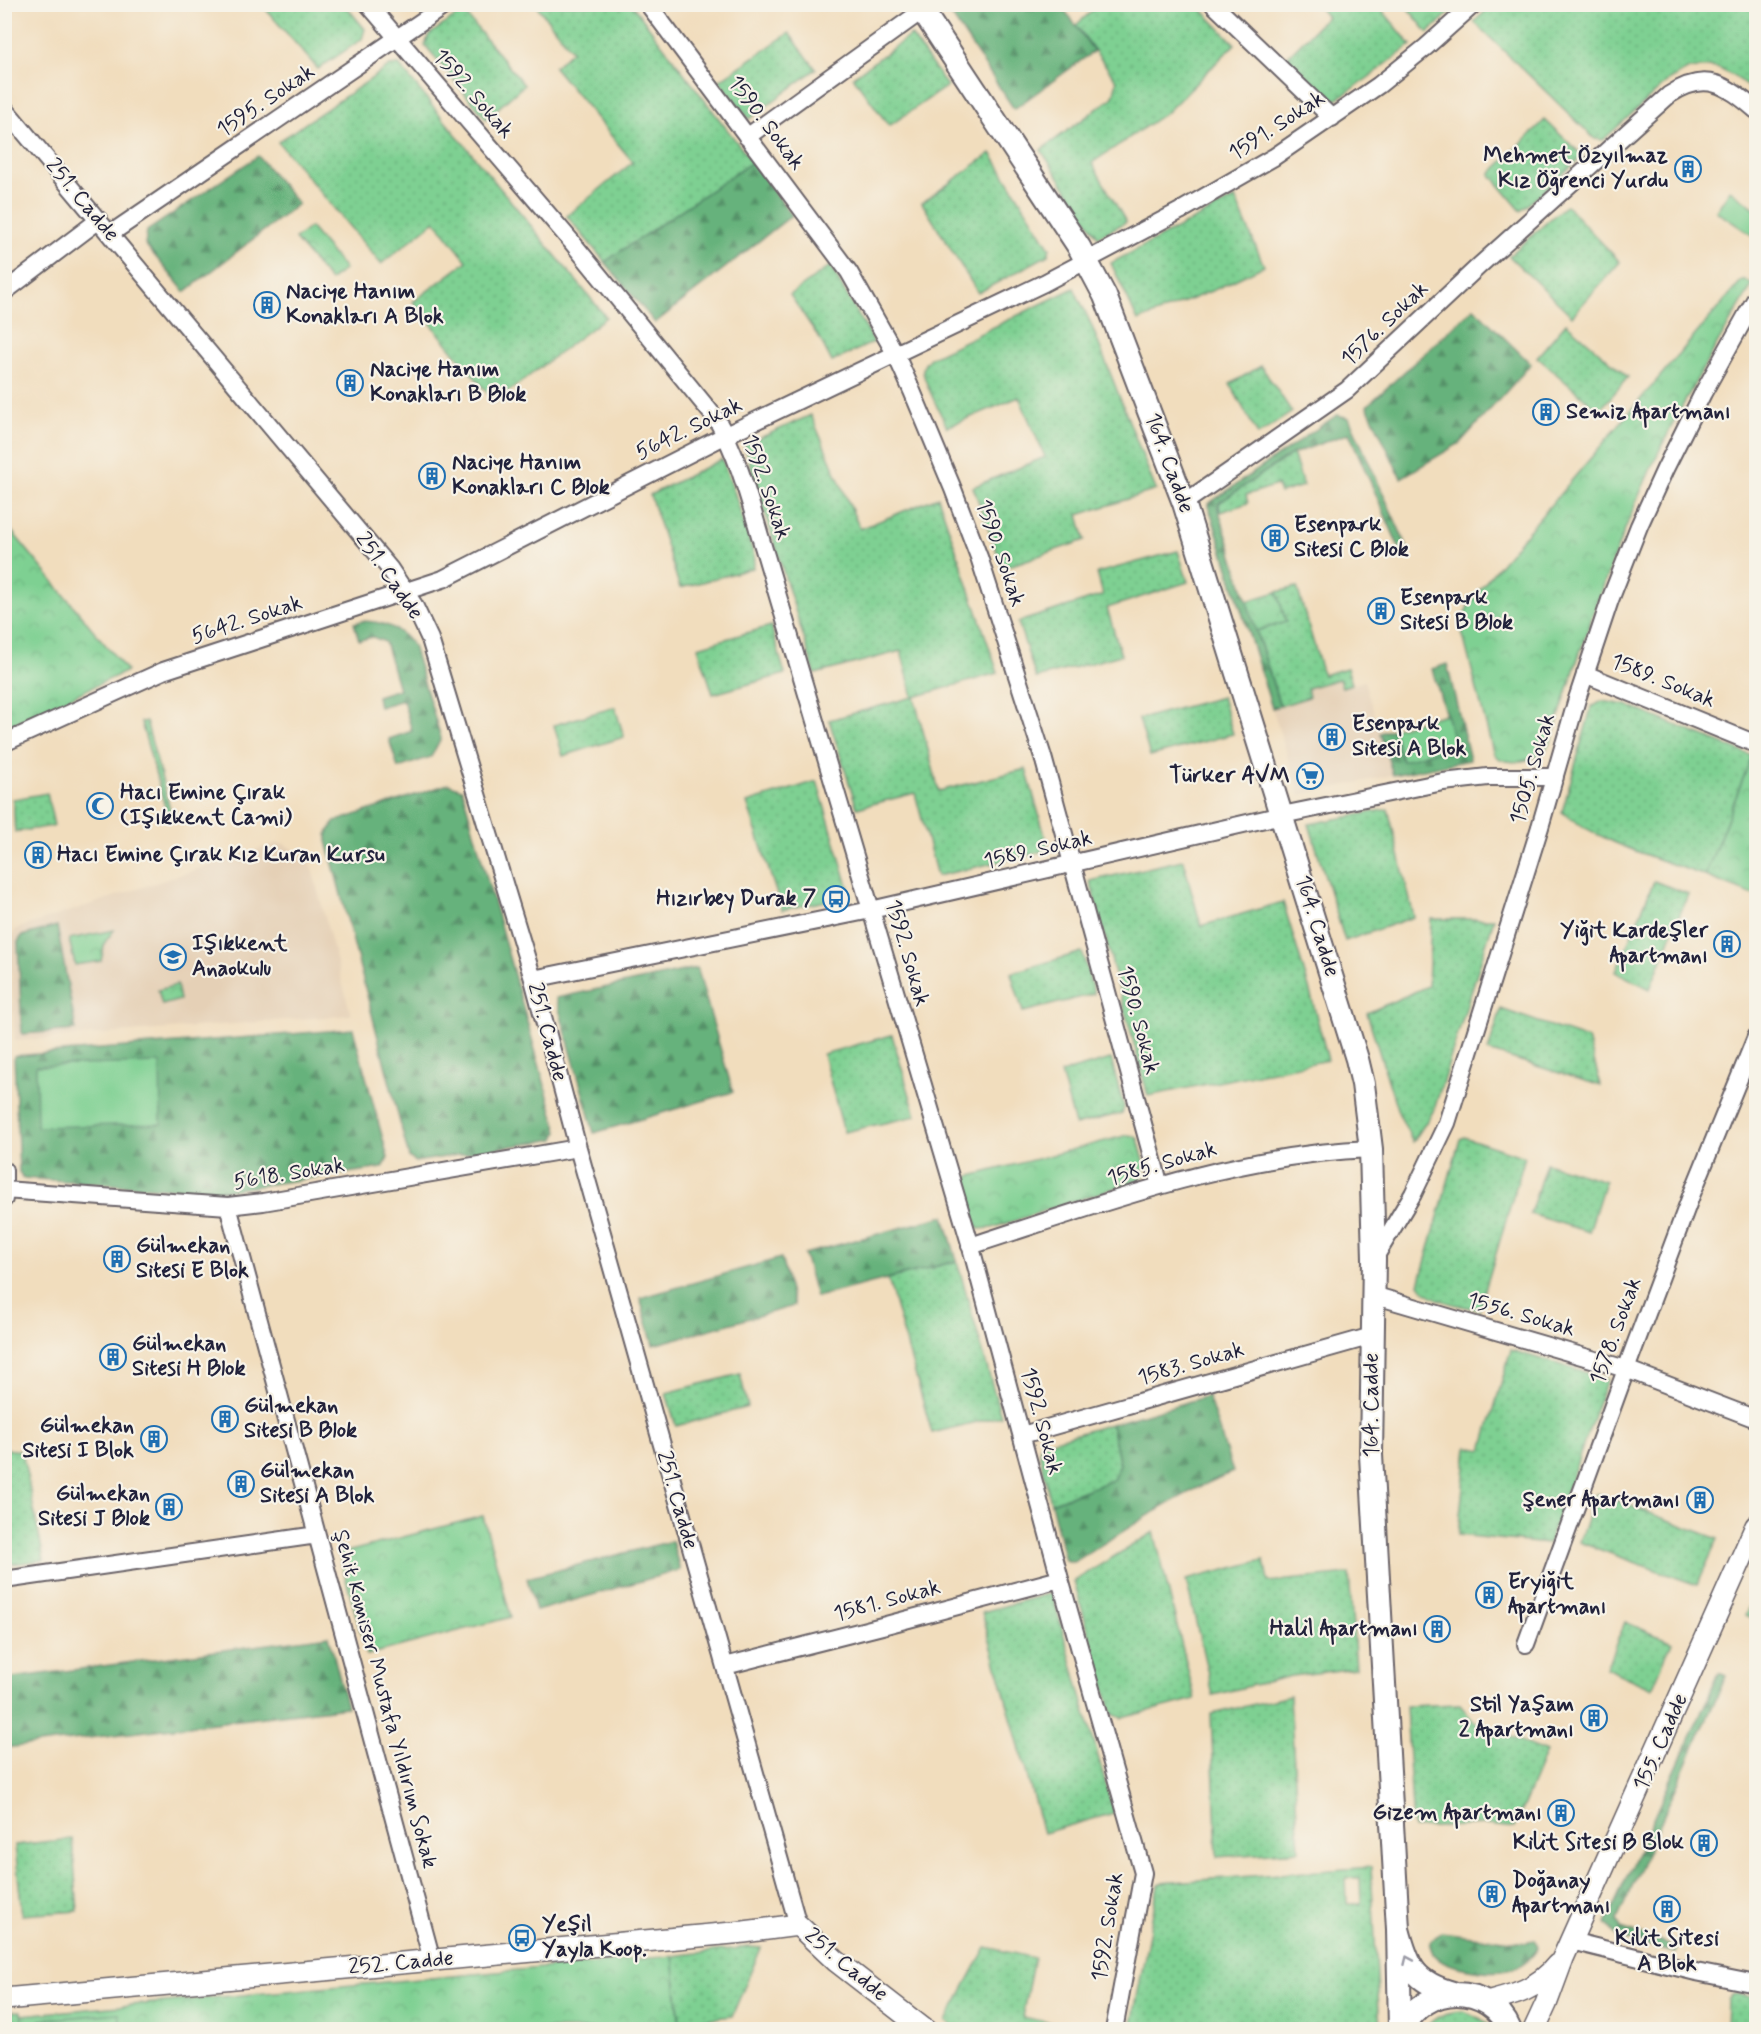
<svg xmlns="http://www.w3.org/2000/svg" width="1761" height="2034" viewBox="0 0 1761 2034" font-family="Mynerve,sans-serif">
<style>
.built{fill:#e5d0b6}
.grass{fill:url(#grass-dots);stroke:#507966;stroke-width:1.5;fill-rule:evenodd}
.forest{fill:url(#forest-firs);stroke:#446a5c;stroke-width:1.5}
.park{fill:url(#park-crowns);stroke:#507966;stroke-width:1.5}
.garden{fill:#7ed092;stroke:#507966;stroke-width:1.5}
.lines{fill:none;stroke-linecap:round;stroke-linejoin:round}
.minor-casing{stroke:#6a6368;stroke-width:20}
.tertiary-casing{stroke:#6a6368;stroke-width:24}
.secondary-casing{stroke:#6a6368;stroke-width:26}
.minor{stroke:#fff;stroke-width:16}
.tertiary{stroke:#fff;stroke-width:21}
.secondary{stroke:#fff;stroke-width:22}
.oneway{stroke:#9c9ca7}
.labels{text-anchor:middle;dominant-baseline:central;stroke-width:4.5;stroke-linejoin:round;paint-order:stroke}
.street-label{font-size:22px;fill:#22223b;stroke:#f7f3e8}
.poi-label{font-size:22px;font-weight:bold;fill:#22223b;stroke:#f7f3e8;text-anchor:start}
</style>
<defs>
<pattern id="grass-dots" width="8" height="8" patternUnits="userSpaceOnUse" patternTransform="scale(1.5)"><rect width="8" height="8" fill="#7ed092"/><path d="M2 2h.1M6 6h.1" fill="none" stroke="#6db27f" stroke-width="1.8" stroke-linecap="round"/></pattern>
<pattern id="forest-firs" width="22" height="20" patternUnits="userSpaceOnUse" patternTransform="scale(1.5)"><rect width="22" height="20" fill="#66b27c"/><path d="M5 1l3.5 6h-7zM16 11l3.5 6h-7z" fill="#549067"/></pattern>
<pattern id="park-crowns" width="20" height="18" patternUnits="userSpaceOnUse" patternTransform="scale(1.5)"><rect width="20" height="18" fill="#7ed092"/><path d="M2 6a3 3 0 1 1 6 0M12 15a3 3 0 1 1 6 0" fill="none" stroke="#6db27f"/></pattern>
</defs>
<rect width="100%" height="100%" fill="#f7f3e8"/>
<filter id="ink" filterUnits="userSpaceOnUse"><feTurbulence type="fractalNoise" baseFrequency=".0167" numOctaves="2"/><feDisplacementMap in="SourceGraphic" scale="12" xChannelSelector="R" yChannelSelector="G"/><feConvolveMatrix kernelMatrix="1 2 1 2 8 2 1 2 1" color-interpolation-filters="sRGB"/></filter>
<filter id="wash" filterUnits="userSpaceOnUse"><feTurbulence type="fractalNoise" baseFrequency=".008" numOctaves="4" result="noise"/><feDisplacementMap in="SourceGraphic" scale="24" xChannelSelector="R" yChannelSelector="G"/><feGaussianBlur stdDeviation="1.35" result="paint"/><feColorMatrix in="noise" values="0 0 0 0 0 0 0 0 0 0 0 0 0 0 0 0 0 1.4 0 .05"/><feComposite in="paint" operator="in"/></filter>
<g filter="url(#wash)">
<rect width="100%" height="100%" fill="#f1ddbd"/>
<path class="built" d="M1340,679L1342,687L1364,681L1393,775L1300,795L1272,708L1309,697L1307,688Z
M277,843L284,844L308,859L311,865L351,1015L15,1041L10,941L16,929Z"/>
<path class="grass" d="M262,5H345L365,29L362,39L318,69Z
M536,5H632L752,162L605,262L567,216L633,162L554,67L572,51Z
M1099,5H1197L1235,44L1167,112L1092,163L1126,222L1098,237L1041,150L1113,97L1117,81L1076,25Z
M1317,5H1378L1411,45L1368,78L1333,102L1286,58L1327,17Z
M1647,5L1651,7L1653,4L1756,5V94L1740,80L1720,69L1711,67L1689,69L1669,80L1603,140L1595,139L1474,22L1492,5Z
M463,11L524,85L486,119L425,45L429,35Z
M789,33L816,69L749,119L719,81Z
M911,35L947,86L889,126L853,77Z
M399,65L606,317L495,402L413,302L467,261L435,221L381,264L278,142L390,66Z
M1545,120L1583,156L1521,211L1490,174Z
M991,153L1050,248L1048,255L978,293L922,203Z
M1235,198L1264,266L1216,289L1138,321L1111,263Z
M1566,205L1620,262L1572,316L1509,256Z
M830,266L874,342L832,362L820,339L790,295Z
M1074,288L1091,324L1156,490L1078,515L1085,540L1003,568L973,487L1045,457L1019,397L947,427C941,414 924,383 923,371C923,365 926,362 930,358Z
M1566,323L1628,377L1599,411L1537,357Z
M1261,366L1292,412L1258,435L1230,384Z
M811,415L860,529L938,497L998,673L914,697L939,791L1026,769L1049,850L937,876L915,793L857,808L829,720L913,697L901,651L815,674L744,445Z
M1293,453L1303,486L1280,493L1277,485L1246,495L1248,503L1220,512L1219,503Z
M722,459L735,494L755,559L753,568L680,588L650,495Z
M1178,551L1188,582L1107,608L1121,655L1036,678L1018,622L1103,595L1097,573Z
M1297,587L1323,675L1347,668L1352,684L1342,687L1339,679L1307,688L1309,697L1280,706L1256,631L1286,622L1277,592Z
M771,626L785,674L713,694L698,647Z
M1222,697L1233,734L1150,756L1139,719Z
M1602,701L1626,705L1752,756L1705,876C1660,859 1598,842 1562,812L1590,712L1592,707Z
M615,707L624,737L563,756L554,725Z
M146,721L171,813L167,814L141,722Z
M817,781L851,896L782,910L747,803Z
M47,793L54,826L15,832L13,799Z
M1388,809L1414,917L1345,941L1309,824Z
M1183,860L1201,926L1283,902L1309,988L1328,1060L1148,1096L1090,881Z
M1654,881L1688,894L1650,989L1616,972Z
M1431,919H1494L1434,1110L1413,1142L1398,1112L1367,1013L1428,986Z
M1082,952L1094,994L1023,1012L1011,973Z
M1501,1009L1588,1039L1601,1086L1488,1051Z
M892,1035L916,1116L844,1132L823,1054Z
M1111,1059L1124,1107L1122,1113L1075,1125L1061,1073Z
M1464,1137L1525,1157L1479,1310C1460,1305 1429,1302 1419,1284L1460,1139Z
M1546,1163L1605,1181L1589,1232L1530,1214Z
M957,1261L1001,1416L932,1433L888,1279Z
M1511,1350L1607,1379L1548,1544L1458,1535L1467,1447L1482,1450Z
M740,1374L748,1407L676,1426L666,1393Z
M1111,1424L1120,1464L1113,1480L1051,1503L1039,1452L1041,1444Z
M5,1449L22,1451L44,1560L5,1565Z
M1596,1493L1718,1539L1697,1585L1579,1542Z
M1154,1532L1195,1699L1122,1718L1112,1714L1074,1581Z
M1264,1560L1268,1582L1349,1574L1356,1668L1291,1676L1213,1695L1186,1580Z
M1756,1589V1621L1745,1616Z
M1052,1593L1114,1813L1043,1833L982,1612Z
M1625,1622L1672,1642L1652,1689L1606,1668Z
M1290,1696L1299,1851L1217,1857L1211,1714Z
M1460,1704L1475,1722L1546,1752L1514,1828L1488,1825L1413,1828L1406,1706Z
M72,1839L78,1911L22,1915L15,1845Z
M1371,1867L1380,2029H1131L1158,1886L1160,1883ZM1346,1878H1360L1361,1904H1347Z
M749,1947L761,1948L732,2016L680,2022L673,1956Z
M986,1947L1034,1958L1022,2017L1083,2029H957L946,2021Z
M1736,1994L1756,1998V2029H1726L1727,2000L1731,1995Z
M21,2011L23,2029L5,2030V2012Z
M1463,2011C1475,2015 1484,2019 1491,2029H1425C1434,2016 1447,2012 1463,2011Z"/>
<path class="forest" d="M959,4L1061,5L1094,51L1014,109L949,12Z
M258,156L298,204L185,292L145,244L147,231Z
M752,162L792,215L655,323L605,262Z
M1474,308L1531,364L1460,443L1401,478L1367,406Z
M1337,415L1349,418L1408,549L1401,552L1349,433L1290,455L1219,503L1218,508L1280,706L1272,708L1208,504Z
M362,621C383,621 402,629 413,646L441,738L431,757L398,768L389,739L412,731L403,700L379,707L377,696L399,689L385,642L373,637L359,640L354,623Z
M1447,664L1470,760L1393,775L1380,733L1393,729L1402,761L1455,745L1432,669Z
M448,784L462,789L558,1132L555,1139L415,1162L409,1157L327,841V835L334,822Z
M57,926L76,1030L22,1034L18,942L22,936Z
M697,968L733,1092L594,1133L556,998Z
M353,1029L388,1158L384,1166L382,1168L217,1192L23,1178L19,1172L14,1056Z
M944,1216L957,1261L816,1297L804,1254Z
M781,1258L794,1306L653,1345L640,1298Z
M1208,1396L1233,1472C1177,1494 1125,1531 1074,1562L1065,1560L1051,1503L1113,1480L1120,1464L1111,1424Z
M672,1541L680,1570L536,1611L527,1578Z
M329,1636L347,1707L5,1748V1679Z
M1719,1673L1726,1676L1617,1920L1621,1928L1678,1947L1676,1952L1618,1938L1606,1923Z
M1441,1932L1527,1943L1535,1940L1538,1948C1532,1958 1520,1967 1508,1970C1491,1974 1447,1969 1435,1955C1432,1952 1431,1947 1430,1942Z"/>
<path class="park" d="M1405,5H1458L1428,33Z
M310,227L345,269L330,281L295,239Z
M1742,280H1745L1751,284V287C1716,346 1681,404 1652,466C1612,554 1581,646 1552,739C1550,743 1548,747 1544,751C1533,762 1501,768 1493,752L1461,628C1463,605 1484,585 1498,567Z
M5,523L127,671L5,728H4Z
M1277,592L1286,622L1256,631L1247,601Z
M1752,756L1756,758V896L1705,876Z
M114,930L105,942L101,961L75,965L69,939Z
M177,985L180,1000L162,1005L158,990Z
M1128,1135L1134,1136L1138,1139L1145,1165L1143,1176L1136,1181L992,1228L978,1229L964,1185V1181L967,1177Z
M483,1516L511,1617L367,1655L339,1554Z
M673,1956L680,2029L23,2030L22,2015Z"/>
<path class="garden" d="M1730,190L1756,209V238L1716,211Z
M1446,714L1455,745L1402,761L1393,729Z
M160,1063L161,1124L37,1127L36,1066Z
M119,2013L121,2029H42L41,2020Z"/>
</g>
<g filter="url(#ink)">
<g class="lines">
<defs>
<path id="minor" d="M368,4L571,241L717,420C741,461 752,511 766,556L969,1240L1060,1579L1143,1873L1114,2030
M648,4L849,272L895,353L912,391L953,489L979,557L1043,757L1160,1186
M1213,4L1332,118
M4,108L390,569L414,605L430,639L533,979L578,1148L798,1925
M747,137L930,5
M110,234L447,4
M4,292L99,220
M1184,503L1347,390L1479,266L1669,95C1706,70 1726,85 1756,110
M1585,674L1756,744
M4,743L163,671L443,579L726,435L1044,283L1180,211L1274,157L1379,85L1426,47L1474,4
M533,979L871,910L1282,815L1443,782L1488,777H1555
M4,1170V1199
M4,1190L228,1206L263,1202L578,1148
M228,1206L432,1960
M970,1246C1101,1204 1233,1154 1371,1149
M1374,1259L1413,1194L1447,1123L1540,827L1577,699L1610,600L1639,526L1665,469L1703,393L1756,298
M1373,1295L1626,1369L1756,1419
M1022,1435L1372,1336
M4,1580L317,1535
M1526,1644L1631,1356L1691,1196L1756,1037
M725,1666L886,1625L1060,1579
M1571,1941L1696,1972L1756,1984"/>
<path id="tertiary" d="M4,1999L744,1932L798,1925L836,1961L925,2030
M1486,2002C1514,1995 1538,1989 1557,1965
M1534,2030L1546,2004L1563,1958L1756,1526"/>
<path id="secondary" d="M918,4L1079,247L1105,296L1184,503L1357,1059L1363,1084L1371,1149L1374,1259L1371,1455L1398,1929
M1400,2030L1398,1929C1408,1967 1414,1982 1453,1993
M1403,2030C1424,1982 1490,1982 1510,2030"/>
</defs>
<use href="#minor" class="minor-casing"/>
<use href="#tertiary" class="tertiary-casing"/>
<use href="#secondary" class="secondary-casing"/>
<use href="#minor" class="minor"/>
<use href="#tertiary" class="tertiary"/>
<use href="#secondary" class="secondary"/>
</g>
<defs><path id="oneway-chevron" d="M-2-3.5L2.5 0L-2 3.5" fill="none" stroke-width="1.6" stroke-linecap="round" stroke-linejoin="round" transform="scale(1.5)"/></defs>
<use class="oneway" href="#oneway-chevron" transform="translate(1408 1960) rotate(-114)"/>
</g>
<defs>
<symbol id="building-ring" viewBox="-11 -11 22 22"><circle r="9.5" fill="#f7f3e8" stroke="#1f6fb2" stroke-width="1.5"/><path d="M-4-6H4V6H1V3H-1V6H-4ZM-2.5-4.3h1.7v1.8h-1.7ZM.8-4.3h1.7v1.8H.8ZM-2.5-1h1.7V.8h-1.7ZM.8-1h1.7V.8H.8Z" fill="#1f6fb2"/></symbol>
<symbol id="supermarket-ring" viewBox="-11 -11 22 22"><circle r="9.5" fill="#f7f3e8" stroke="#1f6fb2" stroke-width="1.5"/><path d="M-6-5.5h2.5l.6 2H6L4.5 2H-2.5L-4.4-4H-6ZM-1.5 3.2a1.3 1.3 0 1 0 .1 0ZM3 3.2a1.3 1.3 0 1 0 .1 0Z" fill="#1f6fb2"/></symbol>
<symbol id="mosque-ring" viewBox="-11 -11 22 22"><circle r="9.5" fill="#f7f3e8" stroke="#1f6fb2" stroke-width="1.5"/><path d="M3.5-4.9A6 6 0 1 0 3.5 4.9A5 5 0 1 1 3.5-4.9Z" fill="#1f6fb2"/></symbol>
<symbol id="bus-ring" viewBox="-11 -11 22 22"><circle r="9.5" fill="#f7f3e8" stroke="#1f6fb2" stroke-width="1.5"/><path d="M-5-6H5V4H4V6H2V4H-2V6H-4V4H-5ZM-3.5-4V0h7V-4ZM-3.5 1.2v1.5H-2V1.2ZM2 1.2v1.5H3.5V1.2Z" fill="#1f6fb2"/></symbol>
<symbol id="school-ring" viewBox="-11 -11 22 22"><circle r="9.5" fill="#f7f3e8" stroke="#1f6fb2" stroke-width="1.5"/><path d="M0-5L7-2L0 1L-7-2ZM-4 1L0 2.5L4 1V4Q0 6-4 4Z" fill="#1f6fb2"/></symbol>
</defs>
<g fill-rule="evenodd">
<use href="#building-ring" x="1673" y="154" width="30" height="30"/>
<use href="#building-ring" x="252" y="290" width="30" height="30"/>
<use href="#building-ring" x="335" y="368" width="30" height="30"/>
<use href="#building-ring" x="1531" y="397" width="30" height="30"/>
<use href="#building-ring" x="417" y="461" width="30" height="30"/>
<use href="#building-ring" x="1260" y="523" width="30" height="30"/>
<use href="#building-ring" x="1366" y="596" width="30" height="30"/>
<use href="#building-ring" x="1317" y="722" width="30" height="30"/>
<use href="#supermarket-ring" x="1295" y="761" width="30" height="30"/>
<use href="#mosque-ring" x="85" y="791" width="30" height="30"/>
<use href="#building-ring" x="23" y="840" width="30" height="30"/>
<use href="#bus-ring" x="821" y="884" width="30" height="30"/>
<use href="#building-ring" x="1712" y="929" width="30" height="30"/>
<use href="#school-ring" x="158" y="942" width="30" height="30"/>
<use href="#building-ring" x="102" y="1244" width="30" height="30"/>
<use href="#building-ring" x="98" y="1342" width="30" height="30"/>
<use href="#building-ring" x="210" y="1404" width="30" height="30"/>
<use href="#building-ring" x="139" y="1424" width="30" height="30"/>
<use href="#building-ring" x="226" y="1469" width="30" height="30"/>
<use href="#building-ring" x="1685" y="1485" width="30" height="30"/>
<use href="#building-ring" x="154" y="1492" width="30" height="30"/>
<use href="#building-ring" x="1474" y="1580" width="30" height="30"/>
<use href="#building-ring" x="1422" y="1614" width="30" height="30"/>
<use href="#building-ring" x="1579" y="1703" width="30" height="30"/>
<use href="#building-ring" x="1546" y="1798" width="30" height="30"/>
<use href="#building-ring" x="1689" y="1828" width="30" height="30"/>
<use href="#building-ring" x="1477" y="1879" width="30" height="30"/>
<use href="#building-ring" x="1652" y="1894" width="30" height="30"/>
<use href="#bus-ring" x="507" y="1923" width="30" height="30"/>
</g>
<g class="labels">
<g class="street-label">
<text transform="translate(473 94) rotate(49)">1592. Sokak</text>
<text transform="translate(266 101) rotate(-34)">1595. Sokak</text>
<text transform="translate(766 123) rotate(53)">1590. Sokak</text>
<text transform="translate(1277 126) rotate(-33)">1591. Sokak</text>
<text transform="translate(82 200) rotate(50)">251. Cadde</text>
<text transform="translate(1385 324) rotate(-44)">1576. Sokak</text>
<text transform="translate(689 429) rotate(-26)">5642. Sokak</text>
<text transform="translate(1169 463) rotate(70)">164. Cadde</text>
<text transform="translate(766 487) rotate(71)">1592. Sokak</text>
<text transform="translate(1000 553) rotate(71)">1590. Sokak</text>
<text transform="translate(389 576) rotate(55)">251. Cadde</text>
<text transform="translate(247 620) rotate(-18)">5642. Sokak</text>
<text transform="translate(1663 681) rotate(22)">1589. Sokak</text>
<text transform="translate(1533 769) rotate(-74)">1505. Sokak</text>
<text transform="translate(1038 850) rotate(-13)">1589. Sokak</text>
<text transform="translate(1317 926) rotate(73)">164. Cadde</text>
<text transform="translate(907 953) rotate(74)">1592. Sokak</text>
<text transform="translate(1138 1020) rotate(75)">1590. Sokak</text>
<text transform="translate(547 1032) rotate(75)">251. Cadde</text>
<text transform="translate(1162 1164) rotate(-16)">1585. Sokak</text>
<text transform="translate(289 1174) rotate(-9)">5618. Sokak</text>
<text transform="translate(1521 1315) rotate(16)">1556. Sokak</text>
<text transform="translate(1616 1331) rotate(-70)">1578. Sokak</text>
<text transform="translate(1191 1364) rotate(-16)">1583. Sokak</text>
<text transform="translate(1372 1405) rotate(-90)">164. Cadde</text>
<text transform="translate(1041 1421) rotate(75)">1592. Sokak</text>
<text transform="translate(677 1500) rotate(74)">251. Cadde</text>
<text transform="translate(887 1601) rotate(-15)">1581. Sokak</text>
<text transform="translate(385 1699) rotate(75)">Şehit Komiser Mustafa Yıldırım Sokak</text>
<text transform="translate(1661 1742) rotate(-66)">155. Cadde</text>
<text transform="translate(1108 1927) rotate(-81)">1592. Sokak</text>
<text transform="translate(401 1963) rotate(-5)">252. Cadde</text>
<text transform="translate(846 1965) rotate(40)">251. Cadde</text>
</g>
<g class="poi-label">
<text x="1668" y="156" text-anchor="end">Mehmet Özyılmaz<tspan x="1668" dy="25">Kız Öğrenci Yurdu</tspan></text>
<text x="286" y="292">Naciye Hanım<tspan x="286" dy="25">Konakları A Blok</tspan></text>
<text x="370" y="370">Naciye Hanım<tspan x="370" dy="25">Konakları B Blok</tspan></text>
<text x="1566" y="412">Semiz Apartmanı</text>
<text x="452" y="463">Naciye Hanım<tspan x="452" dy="25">Konakları C Blok</tspan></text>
<text x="1294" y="525">Esenpark<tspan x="1294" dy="25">Sitesi C Blok</tspan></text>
<text x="1400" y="598">Esenpark<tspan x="1400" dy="25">Sitesi B Blok</tspan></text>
<text x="1352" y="724">Esenpark<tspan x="1352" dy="25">Sitesi A Blok</tspan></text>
<text x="1290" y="776" text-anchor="end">Türker AVM</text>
<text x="120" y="793">Hacı Emine Çırak<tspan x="120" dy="25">(Işıkkent Cami)</tspan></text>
<text x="57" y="855">Hacı Emine Çırak Kız Kuran Kursu</text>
<text x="816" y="899" text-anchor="end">Hızırbey Durak 7</text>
<text x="1708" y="931" text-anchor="end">Yiğit Kardeşler<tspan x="1708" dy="25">Apartmanı</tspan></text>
<text x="192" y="944">Işıkkent<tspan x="192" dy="25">Anaokulu</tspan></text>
<text x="136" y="1246">Gülmekan<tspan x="136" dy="25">Sitesi E Blok</tspan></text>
<text x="132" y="1344">Gülmekan<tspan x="132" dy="25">Sitesi H Blok</tspan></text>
<text x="244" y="1406">Gülmekan<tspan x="244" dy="25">Sitesi B Blok</tspan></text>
<text x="134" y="1426" text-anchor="end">Gülmekan<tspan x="134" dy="25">Sitesi I Blok</tspan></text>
<text x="260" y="1471">Gülmekan<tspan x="260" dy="25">Sitesi A Blok</tspan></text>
<text x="150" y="1494" text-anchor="end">Gülmekan<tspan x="150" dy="25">Sitesi J Blok</tspan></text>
<text x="1680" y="1500" text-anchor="end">Şener Apartmanı</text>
<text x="1508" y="1582">Eryiğit<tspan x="1508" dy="25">Apartmanı</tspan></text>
<text x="1418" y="1629" text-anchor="end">Halil Apartmanı</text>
<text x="1574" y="1705" text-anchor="end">Stil Yaşam<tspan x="1574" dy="25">2 Apartmanı</tspan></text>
<text x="1542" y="1813" text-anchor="end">Gizem Apartmanı</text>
<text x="1684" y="1843" text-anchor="end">Kilit Sitesi B Blok</text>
<text x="1512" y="1881">Doğanay<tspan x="1512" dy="25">Apartmanı</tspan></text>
<text x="542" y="1925">Yeşil<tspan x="542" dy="25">Yayla Koop.</tspan></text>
<text x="1667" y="1939" text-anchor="middle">Kilit Sitesi<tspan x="1667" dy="25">A Blok</tspan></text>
</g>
</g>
<rect width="1761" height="2034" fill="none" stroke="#f7f3e8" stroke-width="24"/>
</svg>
